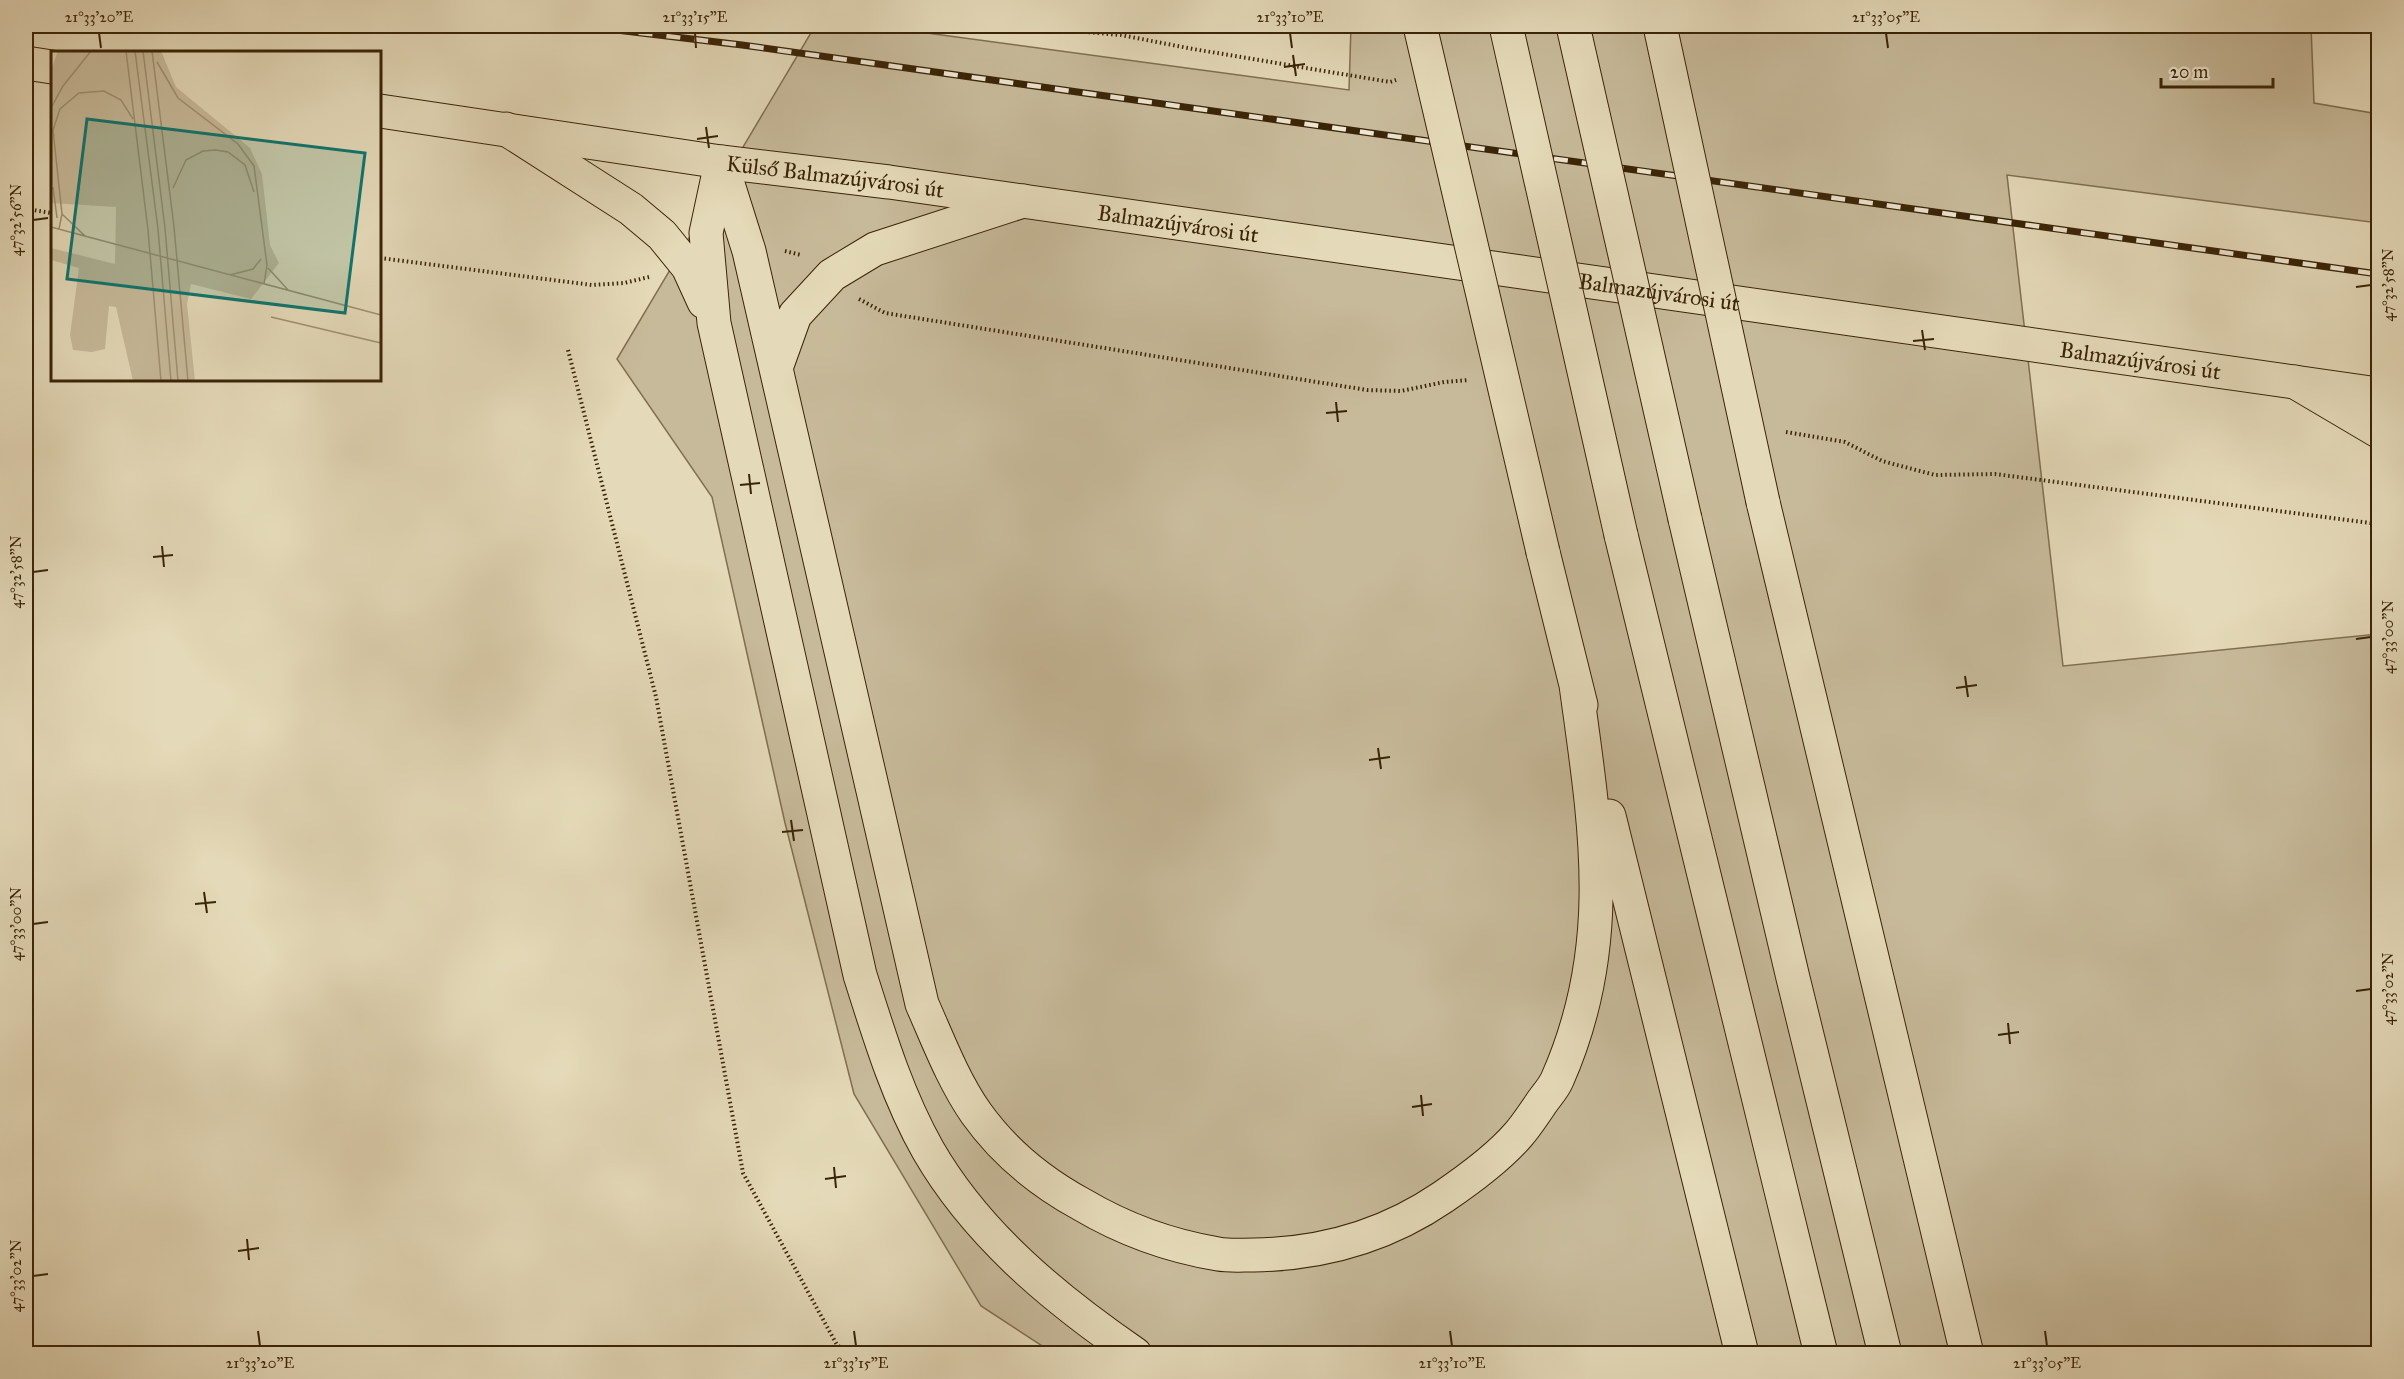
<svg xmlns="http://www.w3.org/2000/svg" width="2404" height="1379" viewBox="0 0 2404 1379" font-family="'IM FELL Great Primer',serif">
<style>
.green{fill:#c7ba9a;stroke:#806f50;stroke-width:1.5}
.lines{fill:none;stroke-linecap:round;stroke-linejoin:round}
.major-casing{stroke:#3a2407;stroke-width:35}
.highway-casing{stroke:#3a2407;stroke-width:35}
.path{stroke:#3a2407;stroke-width:4;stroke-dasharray:1.5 3;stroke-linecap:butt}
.major{stroke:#e4d9b8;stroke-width:33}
.highway{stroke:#e4d9b8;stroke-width:33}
.rail-casing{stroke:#3a2407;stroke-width:7}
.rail{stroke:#ede6d1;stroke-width:4.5;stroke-dasharray:14;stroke-linecap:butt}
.highway-bridge-casing{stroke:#3a2407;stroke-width:35;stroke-linecap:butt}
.highway-bridge{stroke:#e4d9b8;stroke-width:33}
.ticks{fill:none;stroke:#3a2407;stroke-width:2}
.labels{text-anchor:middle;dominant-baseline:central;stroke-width:5;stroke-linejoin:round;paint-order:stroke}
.street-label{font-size:22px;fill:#3a2407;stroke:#ede6d1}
.inset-road{fill:none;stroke:#a09171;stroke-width:1.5}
.view{fill:#0f766e;fill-opacity:0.15;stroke:#0f766e;stroke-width:3}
.inset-edge{fill:none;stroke:#3a2407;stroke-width:3}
.neatline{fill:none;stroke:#3a2407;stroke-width:2}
.ticks-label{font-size:15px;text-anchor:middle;fill:#3a2407}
</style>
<rect width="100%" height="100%" fill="#e4d9b8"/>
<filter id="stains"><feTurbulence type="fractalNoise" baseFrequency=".00333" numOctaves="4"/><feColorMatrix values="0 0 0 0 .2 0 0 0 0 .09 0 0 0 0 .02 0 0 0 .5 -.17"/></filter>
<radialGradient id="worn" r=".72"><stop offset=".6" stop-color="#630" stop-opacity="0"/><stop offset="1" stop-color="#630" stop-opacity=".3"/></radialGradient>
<path class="green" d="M815,26H875L1349,90L1351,26H2311L2314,103L2378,114V223L2007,175L2063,666L2378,634V1353H1053L981,1306L854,1094L785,823L712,497L617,359Z"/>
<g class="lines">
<defs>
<g id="major">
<path d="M26,63L52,67"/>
<path id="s1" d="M380,111L721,162L889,182L2378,394"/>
</g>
<path id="highway" d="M506,129L631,209L662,235L688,267L704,302
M721,162L749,251L922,1004C938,1040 953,1080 976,1113C1003,1151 1041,1182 1081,1204C1123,1229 1170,1246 1218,1254C1229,1256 1242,1255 1254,1255C1323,1254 1386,1236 1443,1197C1468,1180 1499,1157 1518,1135C1526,1126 1533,1115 1540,1105C1545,1097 1553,1089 1557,1080C1617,945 1595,824 1576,685
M721,163L706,233L714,323L860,975C879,1035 897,1095 928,1150C977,1235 1055,1299 1135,1354
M776,368L795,315L832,275L875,249L1023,201
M2295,382L2378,431
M1763,502L1967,1354
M1685,519L1793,978L1885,1354
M1621,535L1821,1354
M1543,552L1581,705
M1609,816L1742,1354"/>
</defs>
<use href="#major" class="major-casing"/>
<use href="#highway" class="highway-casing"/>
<path class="path" d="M1017,26L1121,35L1193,49L1390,82L1396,80
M26,209L52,213
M785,251L801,255
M380,258L592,285L624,283L649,277
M859,299L885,313L1367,390L1401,391L1444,382L1468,380
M568,350L656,697L743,1173L837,1345L849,1354
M1786,432L1845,442L1882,461L1935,475L1995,474L2378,524"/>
<use href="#major" class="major"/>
<use href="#highway" class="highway"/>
<defs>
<path id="rail" d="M583,26L742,45L2378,274"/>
</defs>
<use href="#rail" class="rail-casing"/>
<use href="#rail" class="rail"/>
<defs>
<path id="highway-bridge" d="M1420,26L1543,552
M1506,26L1621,535
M1573,26L1685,519
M1660,26L1763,502"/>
</defs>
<use href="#highway-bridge" class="highway-bridge-casing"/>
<use href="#highway-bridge" class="highway-bridge"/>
</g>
<path class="ticks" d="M99,33L101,48M695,33L696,48M1290,33L1292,48M1886,33L1888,48M1293,55L1296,76M1284,67L1305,64M706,127L709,148M697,139L718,136M33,220L48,218M2356,287L2371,285M1922,330L1925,350M1913,341L1934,339M1336,402L1338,422M1326,413L1347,411M749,474L751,494M740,485L760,483M162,546L164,567M153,557L173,555M33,572L48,570M2356,639L2371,637M1965,676L1968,697M1956,688L1977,685M1378,748L1381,769M1369,760L1390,757M791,820L794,841M782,832L803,830M204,892L207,913M195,904L216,902M33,924L48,922M2356,991L2371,989M2008,1023L2010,1044M1998,1035L2019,1032M1421,1095L1423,1116M1412,1107L1432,1104M834,1167L836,1188M825,1179L846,1176M247,1239L249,1260M238,1251L259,1248M33,1276L48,1274M258,1331L260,1346M854,1331L856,1346M1450,1331L1452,1346M2045,1331L2047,1346"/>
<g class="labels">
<g class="street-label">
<text stroke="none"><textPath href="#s1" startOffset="460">Külső Balmazújvárosi út</textPath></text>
<text stroke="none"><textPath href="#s1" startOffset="806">Balmazújvárosi út</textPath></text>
<text stroke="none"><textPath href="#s1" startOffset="1292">Balmazújvárosi út</textPath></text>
<text stroke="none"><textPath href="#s1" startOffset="1778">Balmazújvárosi út</textPath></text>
</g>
</g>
<g transform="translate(51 51)">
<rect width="330" height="330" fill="#e4d9b8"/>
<path d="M7,0H110L125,36L199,97L211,123L219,194L228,212L200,248L140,233L136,253L144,330H82L65,256L58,255L54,298L41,301L22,299L19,284L28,217L0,209V197L64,213L65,156L0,152V19Z" fill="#c7ba9a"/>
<path class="inset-road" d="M75,0L97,179L110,330M84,0L107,178L120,330M92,0L114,177L127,330M101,0L123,176L137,330M106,11L127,47L187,93L203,115L216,214L213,233M0,57L12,35L40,0M2,136L6,167M122,137L135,109L152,100L165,99L177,101L194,114L203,141M11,163L34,185M0,176L330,264M8,178L11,163L2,79L9,58L28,42L53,40L70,49L82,68M217,217L238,240M179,224L202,218L210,208M220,266L330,292"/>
<path class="view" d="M36,68L314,102L294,262L16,228Z"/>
<rect width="330" height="330" class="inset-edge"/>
</g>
<rect width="2404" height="1379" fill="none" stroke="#e4d9b8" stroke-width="66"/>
<path d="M2161 78v9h112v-9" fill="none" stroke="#3a2407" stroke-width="3"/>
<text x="2170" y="78" font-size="18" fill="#3a2407" stroke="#ede6d1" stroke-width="4.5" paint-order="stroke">20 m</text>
<rect x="33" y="33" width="2338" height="1313" class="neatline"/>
<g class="ticks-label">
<text x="99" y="22">21°33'20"E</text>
<text x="695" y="22">21°33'15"E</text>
<text x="1290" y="22">21°33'10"E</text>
<text x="1886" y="22">21°33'05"E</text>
<text transform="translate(16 220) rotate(-90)" y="5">47°32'56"N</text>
<text transform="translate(2388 285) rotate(-90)" y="5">47°32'58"N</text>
<text transform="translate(16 572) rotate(-90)" y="5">47°32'58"N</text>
<text transform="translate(2388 637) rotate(-90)" y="5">47°33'00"N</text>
<text transform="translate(16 924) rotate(-90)" y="5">47°33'00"N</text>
<text transform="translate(2388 989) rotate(-90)" y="5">47°33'02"N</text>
<text transform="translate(16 1276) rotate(-90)" y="5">47°33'02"N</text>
<text x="260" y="1368">21°33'20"E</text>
<text x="856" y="1368">21°33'15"E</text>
<text x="1452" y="1368">21°33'10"E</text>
<text x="2047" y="1368">21°33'05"E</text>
</g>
<rect width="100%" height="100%" filter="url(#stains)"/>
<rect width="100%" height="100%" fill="url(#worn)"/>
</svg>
